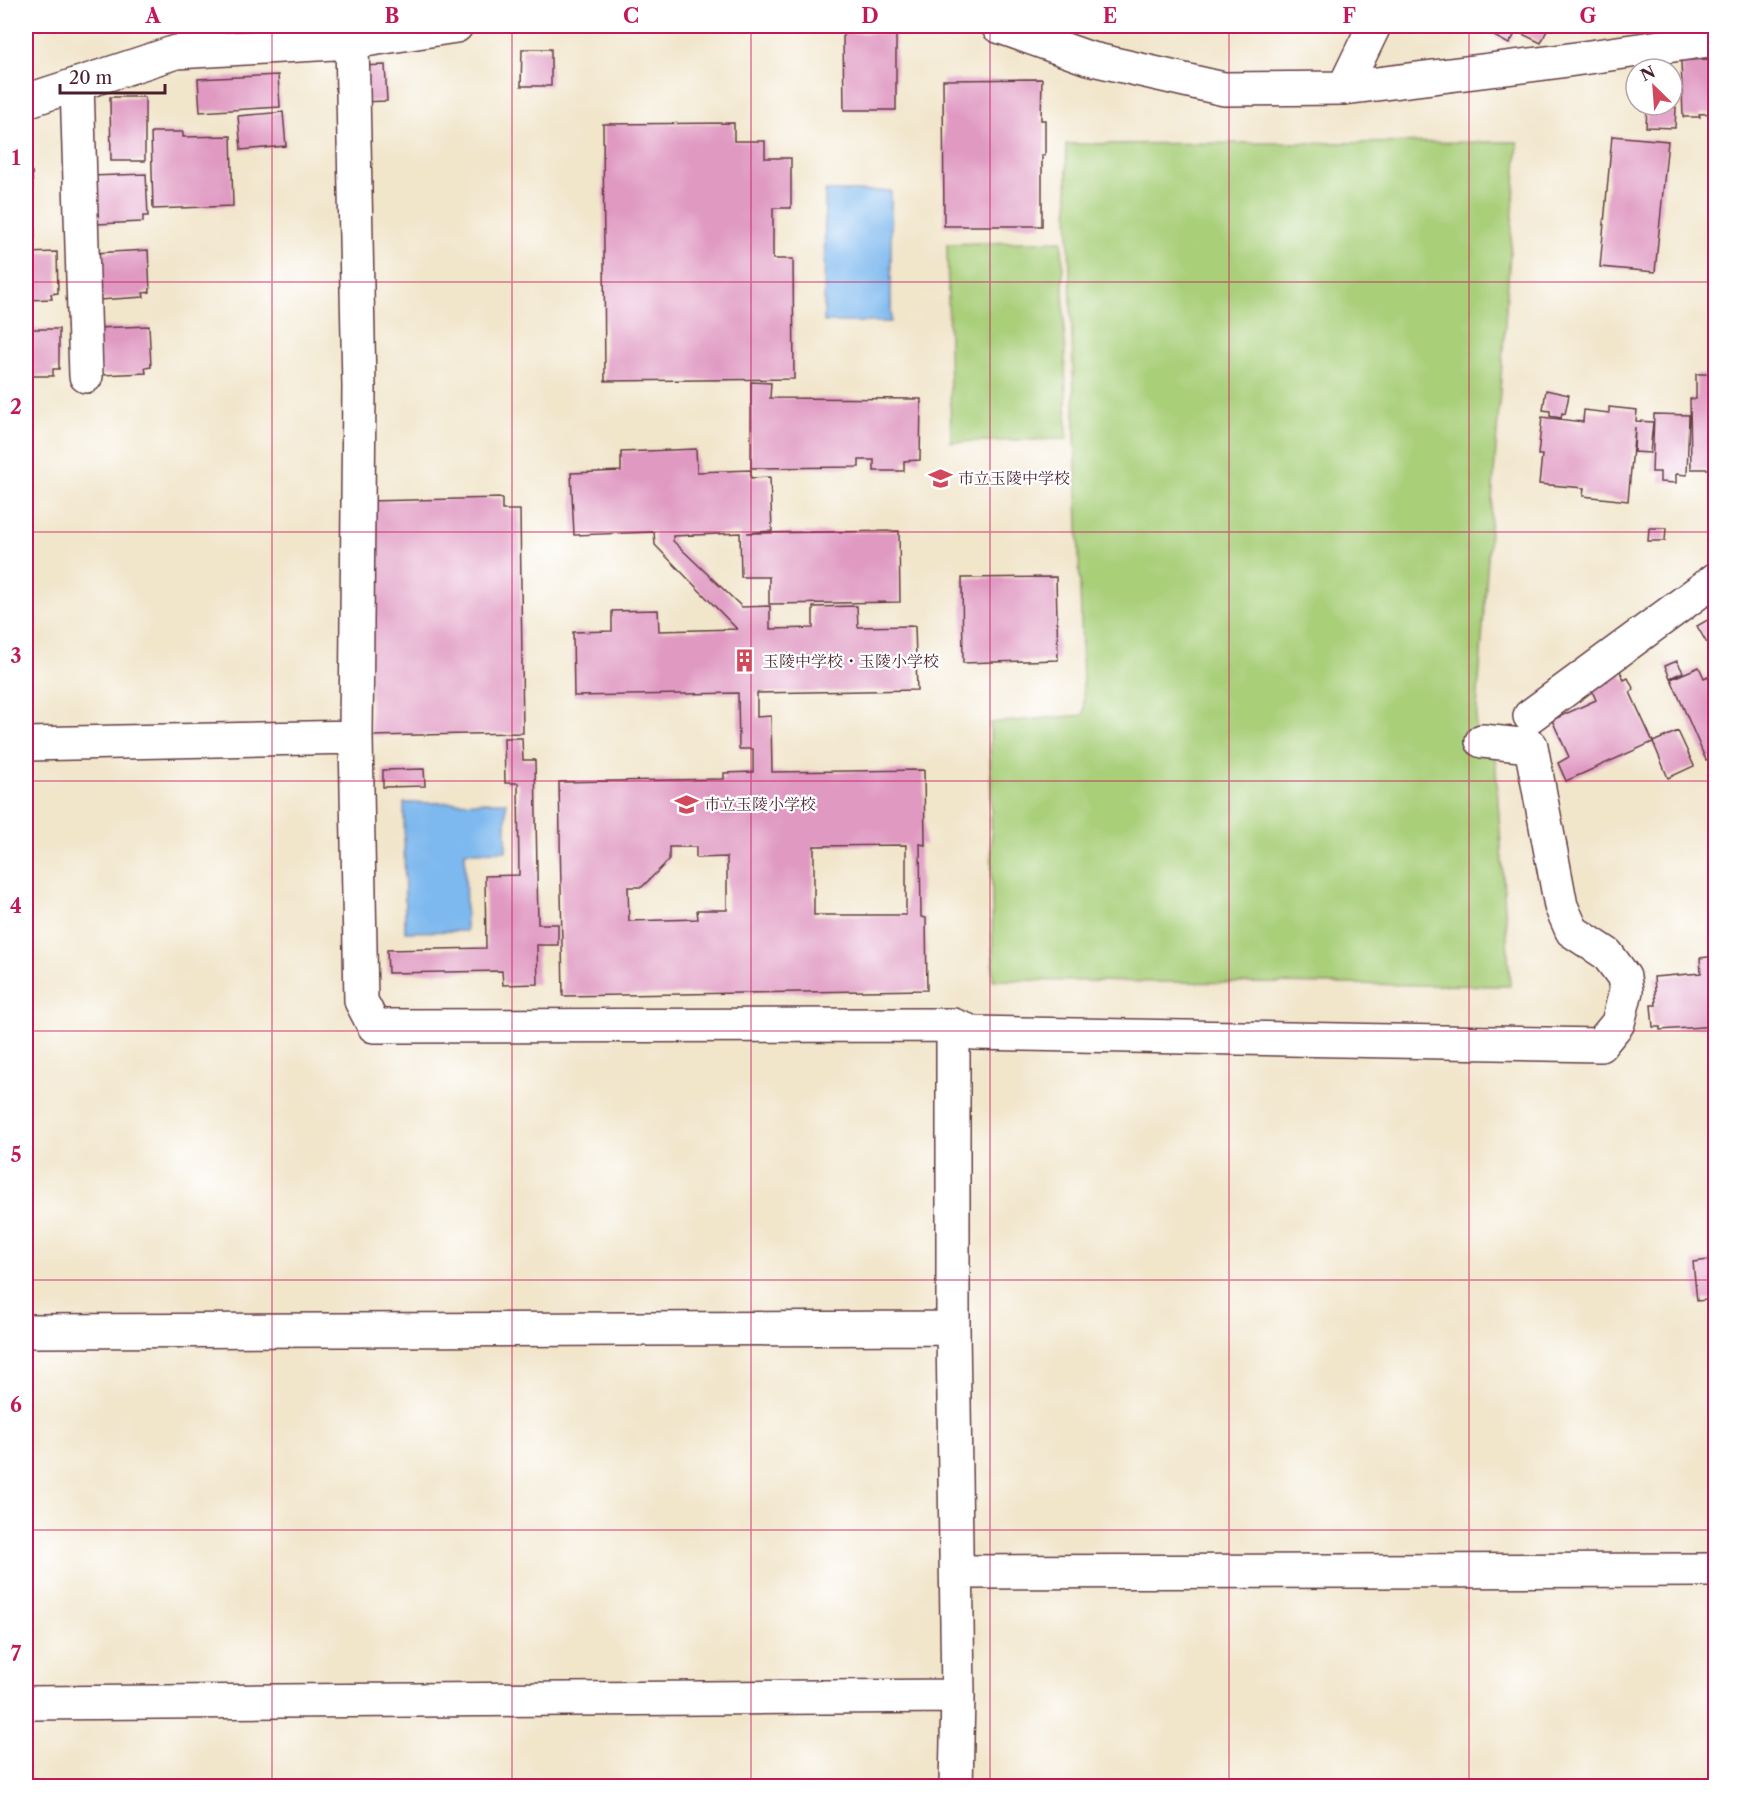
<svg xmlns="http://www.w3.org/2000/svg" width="1741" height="1812" viewBox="0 0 1741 1812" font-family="'Libre Caslon Text','Noto Serif JP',serif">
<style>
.green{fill:#a9cf79;stroke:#7a7752;stroke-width:1.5}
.water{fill:#7db8ee;stroke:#646c8c;stroke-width:1.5}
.building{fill:#e09ac2;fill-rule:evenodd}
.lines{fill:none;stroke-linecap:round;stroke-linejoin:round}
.minor-casing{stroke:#633d43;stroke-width:36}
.minor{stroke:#fff;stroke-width:33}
.grid{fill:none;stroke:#c2185b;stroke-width:1.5;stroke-opacity:0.55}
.labels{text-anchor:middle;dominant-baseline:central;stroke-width:4.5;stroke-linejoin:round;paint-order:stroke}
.poi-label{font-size:16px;fill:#4a1f2b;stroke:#fff;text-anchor:start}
.neatline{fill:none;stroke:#c2185b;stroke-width:2}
.grid-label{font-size:20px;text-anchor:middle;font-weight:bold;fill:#c2185b}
</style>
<rect width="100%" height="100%" fill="#fff"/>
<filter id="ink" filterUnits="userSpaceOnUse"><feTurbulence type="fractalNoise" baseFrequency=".0167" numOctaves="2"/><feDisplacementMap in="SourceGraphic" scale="12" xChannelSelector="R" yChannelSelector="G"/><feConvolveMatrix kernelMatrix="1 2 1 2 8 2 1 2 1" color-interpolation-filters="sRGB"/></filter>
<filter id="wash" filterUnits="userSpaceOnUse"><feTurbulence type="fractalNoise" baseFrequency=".008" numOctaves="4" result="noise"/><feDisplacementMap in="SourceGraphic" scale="24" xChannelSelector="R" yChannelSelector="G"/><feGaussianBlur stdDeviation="1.35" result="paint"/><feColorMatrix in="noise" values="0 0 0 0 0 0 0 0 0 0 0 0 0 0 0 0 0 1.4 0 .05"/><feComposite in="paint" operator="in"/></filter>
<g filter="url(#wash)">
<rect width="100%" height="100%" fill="#f1e5ca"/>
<path class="green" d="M1518,142L1474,751L1495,755L1510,986L993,980L990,723L1084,715L1066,144Z
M1062,241L1067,439L951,442L947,244Z"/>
<path class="water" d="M825,191H891V322H824Z
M506,802V851L465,852L466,931L405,932L404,803Z"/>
<g id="blocks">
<path class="building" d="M1506,26H1549L1541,43Z
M1499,27L1514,36L1509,44L1494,36Z
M843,33H896V110H844Z
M522,49H551V86H521Z
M1716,59V113L1699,114L1700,117H1683L1681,60Z
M385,65L387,101L359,102L358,66Z
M278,75L280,107L200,112L198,79Z
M1042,79L1041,120H1045V155H1042V226H944L943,80Z
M110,97H145V161H111Z
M1647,106L1676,107L1675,128L1646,127Z
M283,112L286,146L241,150L238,116Z
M734,123V141H765V158H791V208H773V259H793L794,379L605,381L603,124Z
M151,132H183V137L231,136L233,206L153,209Z
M1612,136L1668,141L1655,272L1600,267Z
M32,172L35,238H26V173Z
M146,174L148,216H143V222L96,224L91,176Z
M148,250L150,292L143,293L144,297L99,300L93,253Z
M57,252L58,293L51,294L52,299L26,300V253Z
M149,326L151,367L145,368L146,373L102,375L96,328Z
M26,329H59V369H53V376H26Z
M1696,374H1716V469H1691L1690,399H1696Z
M751,382L771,383L770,398L921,399L920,460L904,461V471H874V460H859V467L751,468Z
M1546,390L1569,395L1565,414L1562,413L1561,418L1550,416V411L1543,410Z
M1609,407L1637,410L1636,421L1653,422L1650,453L1634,452L1635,427L1628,501L1583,496L1584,488L1539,484L1542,455H1538L1542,417L1583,422L1584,410L1609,413Z
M1654,414L1689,415L1687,475L1676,474V483L1660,482V472H1652Z
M696,449L697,472L751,470V478L770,477L772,531L747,533L899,531L900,602L769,604V577H741L740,533L673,536V541L742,607L770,606V629L813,628V607L857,606L858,627L915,626L917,690L757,693V717L771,716L772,772L924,770L925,845L920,844L921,917L926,918L927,990L563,996L559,782L724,779V773L753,772V749H739L738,693L574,696L573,632L612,631V611L658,610L659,631L737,629L655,545L654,532L574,535L571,473L621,471V452ZM906,845V915H814V846ZM669,847H696V858L727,857V910H697L698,919L629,921L628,887H642L669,860Z
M502,498V510H520L523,733L371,736L368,501Z
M1649,528H1666L1665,541H1648Z
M1056,577L1058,660L963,663L962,578Z
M1716,615V659L1697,626Z
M1677,661L1683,672L1670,678L1665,666Z
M1699,667L1704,678L1708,676L1716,694V756L1706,760L1671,679Z
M1619,668L1624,680L1628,678L1634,690L1630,692L1653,742L1566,781L1558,763L1569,757L1552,720L1596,700L1589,684Z
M1678,731L1694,766L1668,778L1653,742Z
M504,738H522L523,760H535L538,924H558V945H537L538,984L503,985L502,971L388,973L387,950L486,948L485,876L519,875L518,783H505Z
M424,769L425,786L383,787V770Z
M1716,956V1026L1660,1030V1027H1653L1651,1005H1656L1654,977L1701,973L1700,958Z
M1716,1259V1299L1697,1301L1693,1262Z"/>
</g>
</g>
<g filter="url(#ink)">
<use href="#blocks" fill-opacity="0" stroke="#633d43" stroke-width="1.5"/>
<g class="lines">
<defs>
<path id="minor" d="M998,26L1088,58L1224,89L1344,88L1554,62L1716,39
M352,42L359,387L356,737L361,1001L374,1026L953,1025L974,1033L1600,1045L1618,1023L1626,991L1624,977L1607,954L1572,931L1561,906L1531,746L1482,741
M77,84L86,376
M1344,88L1374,26
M26,101L176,52L352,42L456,26
M1530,716L1716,579
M26,744L356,737
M953,1025V1328L958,1696L956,1786
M26,1331L953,1328
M957,1572L1716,1570
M26,1703L958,1696"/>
</defs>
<use href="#minor" class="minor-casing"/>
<use href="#minor" class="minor"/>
</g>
</g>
<path class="grid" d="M272,26V1786M512,26V1786M751,26V1786M990,26V1786M1229,26V1786M1469,26V1786M26,282H1716M26,532H1716M26,781H1716M26,1031H1716M26,1280H1716M26,1530H1716"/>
<defs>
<symbol id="school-bare" viewBox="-9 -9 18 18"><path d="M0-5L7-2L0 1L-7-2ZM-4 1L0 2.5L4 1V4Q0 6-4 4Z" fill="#d1495b" stroke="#fff" stroke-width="2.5" paint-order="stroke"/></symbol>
<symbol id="building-bare" viewBox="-9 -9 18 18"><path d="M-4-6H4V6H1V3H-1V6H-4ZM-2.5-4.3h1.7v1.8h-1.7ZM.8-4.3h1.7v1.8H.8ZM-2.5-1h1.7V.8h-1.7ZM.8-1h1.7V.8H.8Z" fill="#d1495b" stroke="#fff" stroke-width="2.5" paint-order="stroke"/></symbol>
</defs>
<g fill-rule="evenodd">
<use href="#school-bare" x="924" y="462" width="33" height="33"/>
<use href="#building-bare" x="728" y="644" width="33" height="33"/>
<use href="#school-bare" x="670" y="788" width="33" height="33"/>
</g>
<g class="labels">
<g class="poi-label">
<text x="958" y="478">市立玉陵中学校</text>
<text x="763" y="661">玉陵中学校・玉陵小学校</text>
<text x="704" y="804">市立玉陵小学校</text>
</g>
</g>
<rect width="1741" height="1812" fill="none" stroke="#fff" stroke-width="66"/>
<g transform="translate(1654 87) rotate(335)"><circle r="28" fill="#ffffff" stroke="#b7a5aa" stroke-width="1.5"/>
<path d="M0-4.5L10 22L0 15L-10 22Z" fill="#d1495b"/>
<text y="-9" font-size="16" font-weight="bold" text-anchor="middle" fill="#4a1f2b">N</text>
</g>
<path d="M60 84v9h105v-9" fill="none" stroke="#4a1f2b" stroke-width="3"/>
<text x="69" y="84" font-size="18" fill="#4a1f2b" stroke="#ffffff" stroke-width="4.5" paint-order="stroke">20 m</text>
<rect x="33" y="33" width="1675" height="1746" class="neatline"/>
<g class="grid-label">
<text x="153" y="23">A</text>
<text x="392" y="23">B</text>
<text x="631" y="23">C</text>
<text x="870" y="23">D</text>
<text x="1110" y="23">E</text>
<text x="1349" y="23">F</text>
<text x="1588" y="23">G</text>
<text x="16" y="165">1</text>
<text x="16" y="414">2</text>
<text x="16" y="663">3</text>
<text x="16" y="913">4</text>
<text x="16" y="1162">5</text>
<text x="16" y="1412">6</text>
<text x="16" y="1661">7</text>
</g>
</svg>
